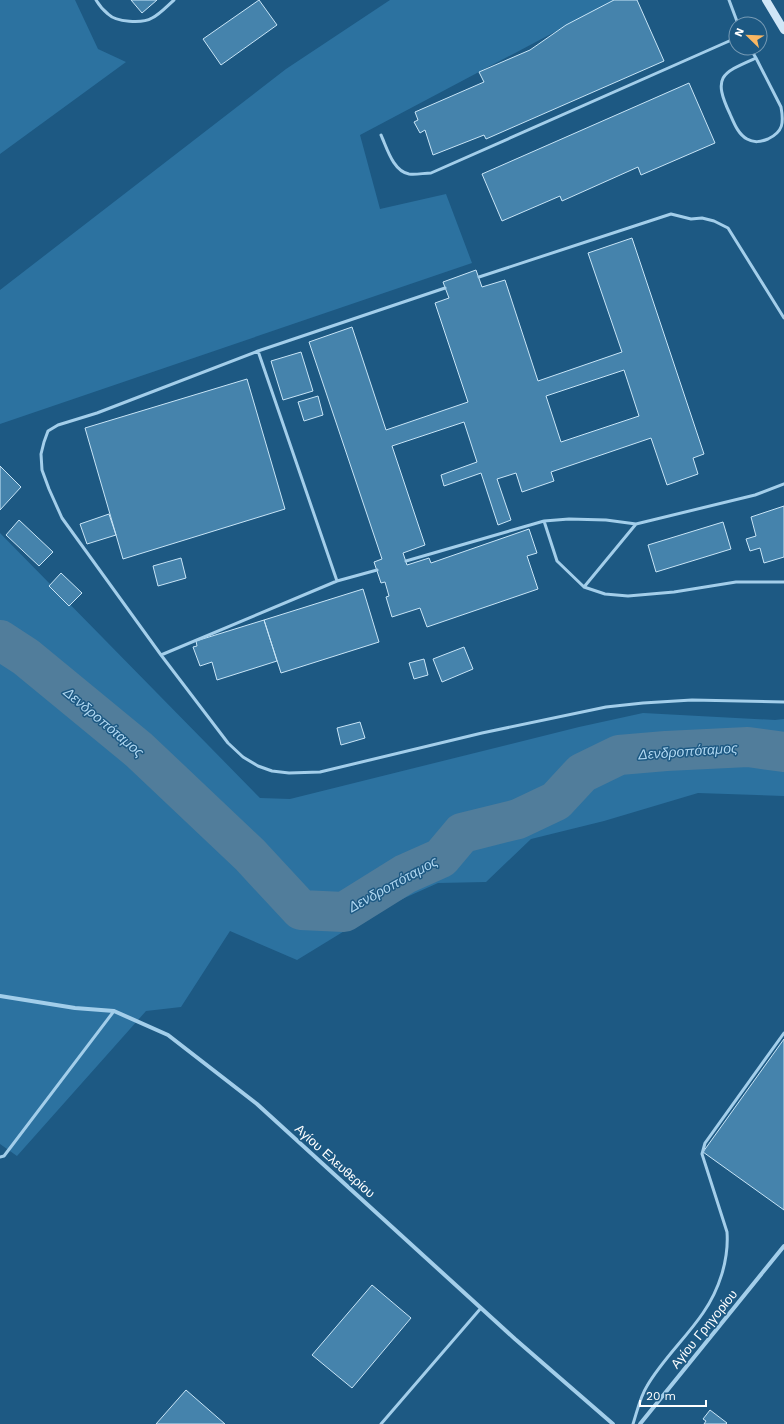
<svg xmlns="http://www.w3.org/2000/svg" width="784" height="1424" viewBox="0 0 784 1424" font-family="'Work Sans',sans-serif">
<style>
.green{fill:#2c72a0}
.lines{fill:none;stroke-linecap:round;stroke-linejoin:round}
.river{stroke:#517d9b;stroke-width:40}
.building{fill:#4583ac;stroke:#c8e5f7;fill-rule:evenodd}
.lane{stroke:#a3ceea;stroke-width:3}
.street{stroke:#a3ceea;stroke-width:4}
.secondary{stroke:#cfe6f7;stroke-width:8}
.labels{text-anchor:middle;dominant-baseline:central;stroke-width:3;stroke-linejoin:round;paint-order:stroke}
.street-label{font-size:13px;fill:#fff;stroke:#1d5983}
.water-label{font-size:14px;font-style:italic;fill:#afd7f1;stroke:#1d5983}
</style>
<rect width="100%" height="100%" fill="#1d5983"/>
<path class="green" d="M0,0H75L98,49L126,62L0,154Z
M390,0H615L360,135L380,209L446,194L472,263L0,424V290L286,69Z
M0,533L260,798L290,799L579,727L643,713L775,720L784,719V796L698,793L604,821L531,839L486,882L438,883L382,908L297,960L230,931L181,1007L146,1011L17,1156L0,1144Z"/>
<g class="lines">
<path class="river" d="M0,640L26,657L139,750L250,855L301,910L344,912L405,874L441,858L462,833L518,819L556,801L582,773L619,755L666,751L748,747L784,752"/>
</g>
<path class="building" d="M131,0H157L142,13Z
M259,0L277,25L221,65L203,39Z
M614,0H637L664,61L486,139L484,135L433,155L425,130L420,133L414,122L418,120L415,112L484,82L479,72L530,50L566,25Z
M689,83L715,143L641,175L638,167L562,201L560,196L502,221L482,174Z
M632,238L704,454L693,458L698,474L667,485L651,438L551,472L554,481L522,492L516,473L497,479L511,520L498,525L481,473L444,486L441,475L477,462L464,422L392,446L425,545L403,553L407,565L429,558L431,563L529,529L537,553L527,556L538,589L427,627L420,608L392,617L386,597L389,596L385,582L381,583L374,562L382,559L309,342L352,327L386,430L468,402L435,303L449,298L443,282L476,270L482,287L505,280L538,381L622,352L588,253ZM624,370L639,416L561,442L546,396Z
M301,352L313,391L283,400L271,361Z
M247,379L285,509L123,559L85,428Z
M318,396L323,415L304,421L298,402Z
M0,466L21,487L0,510Z
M784,506V557L764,563L760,548L750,551L746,539L756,536L751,517Z
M109,514L116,535L87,544L80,524Z
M19,520L53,552L39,566L6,535Z
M723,522L731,549L656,572L648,545Z
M181,558L186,578L158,586L153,566Z
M61,573L82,593L69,606L49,586Z
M363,589L379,642L281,673L264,620Z
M264,620L277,661L217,680L212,662L200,666L193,647L197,646L196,641Z
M464,647L473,669L442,682L433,659Z
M424,659L428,675L414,679L409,663Z
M360,722L365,738L341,745L337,728Z
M784,1039V1210L703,1152Z
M372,1285L411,1318L352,1388L312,1355Z
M186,1390L225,1424H156Z
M710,1410L727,1423L726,1424H704L706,1421L703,1419Z"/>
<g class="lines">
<path class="lane" d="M96,0C99,5 103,10 108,14C116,22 142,24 152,18C160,14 167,6 174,0
M729,0L738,24
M750,48L756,58L781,107C784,123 783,132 768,139C760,142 754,143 747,139C738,134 734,123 730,114C712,76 722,73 756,58
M381,135C387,148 393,171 409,174C416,175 424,173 431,173L736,38
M479,277L671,214L691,219L702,218L714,221L728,228L784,318
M258,351L97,413L58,425L48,431L44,442L41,454L42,470L49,489L62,518L161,655L228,743L243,757L258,766L272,771L289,773L320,772L482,733L606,707L643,703L692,700L784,702
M544,521L557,561L584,587L636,524
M406,561L544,521L569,519L606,520L636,524L755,495L784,484
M337,581L258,351L445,288
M584,587L605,594L628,596L674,592L736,582H784
M161,655L337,581L377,570
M0,1157L4,1156L114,1011
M381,1424L481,1308
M633,1424C637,1412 640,1397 647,1386C662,1360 686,1338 703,1313C719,1290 729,1260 727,1232L702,1154L705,1143L784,1033"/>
<path class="street" d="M0,996L75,1008L114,1011L168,1035L257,1104L515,1339L613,1424
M640,1424L784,1246"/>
<path class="secondary" d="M766,0L784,30"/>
</g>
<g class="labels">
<g class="street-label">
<text transform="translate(335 1161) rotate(42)">Αγίου Ελευθερίου</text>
<text transform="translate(704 1329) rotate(-51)">Αγίου Γρηγορίου</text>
</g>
<g class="water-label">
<text transform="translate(104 722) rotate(40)">Δενδροπόταμος</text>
<text transform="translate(688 751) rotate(-4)">Δενδροπόταμος</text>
<text transform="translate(393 884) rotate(-29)">Δενδροπόταμος</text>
</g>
</g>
<g transform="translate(748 36) rotate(293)"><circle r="19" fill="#1d5983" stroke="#779bb5"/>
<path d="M0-3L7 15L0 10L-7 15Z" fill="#fab762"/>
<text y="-6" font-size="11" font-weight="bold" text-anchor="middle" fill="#ffffff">N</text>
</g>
<path d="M640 1400v6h66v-6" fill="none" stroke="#ffffff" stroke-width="2"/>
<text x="646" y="1400" font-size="12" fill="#ffffff" stroke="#1d5983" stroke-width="3" paint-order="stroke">20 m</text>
</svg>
